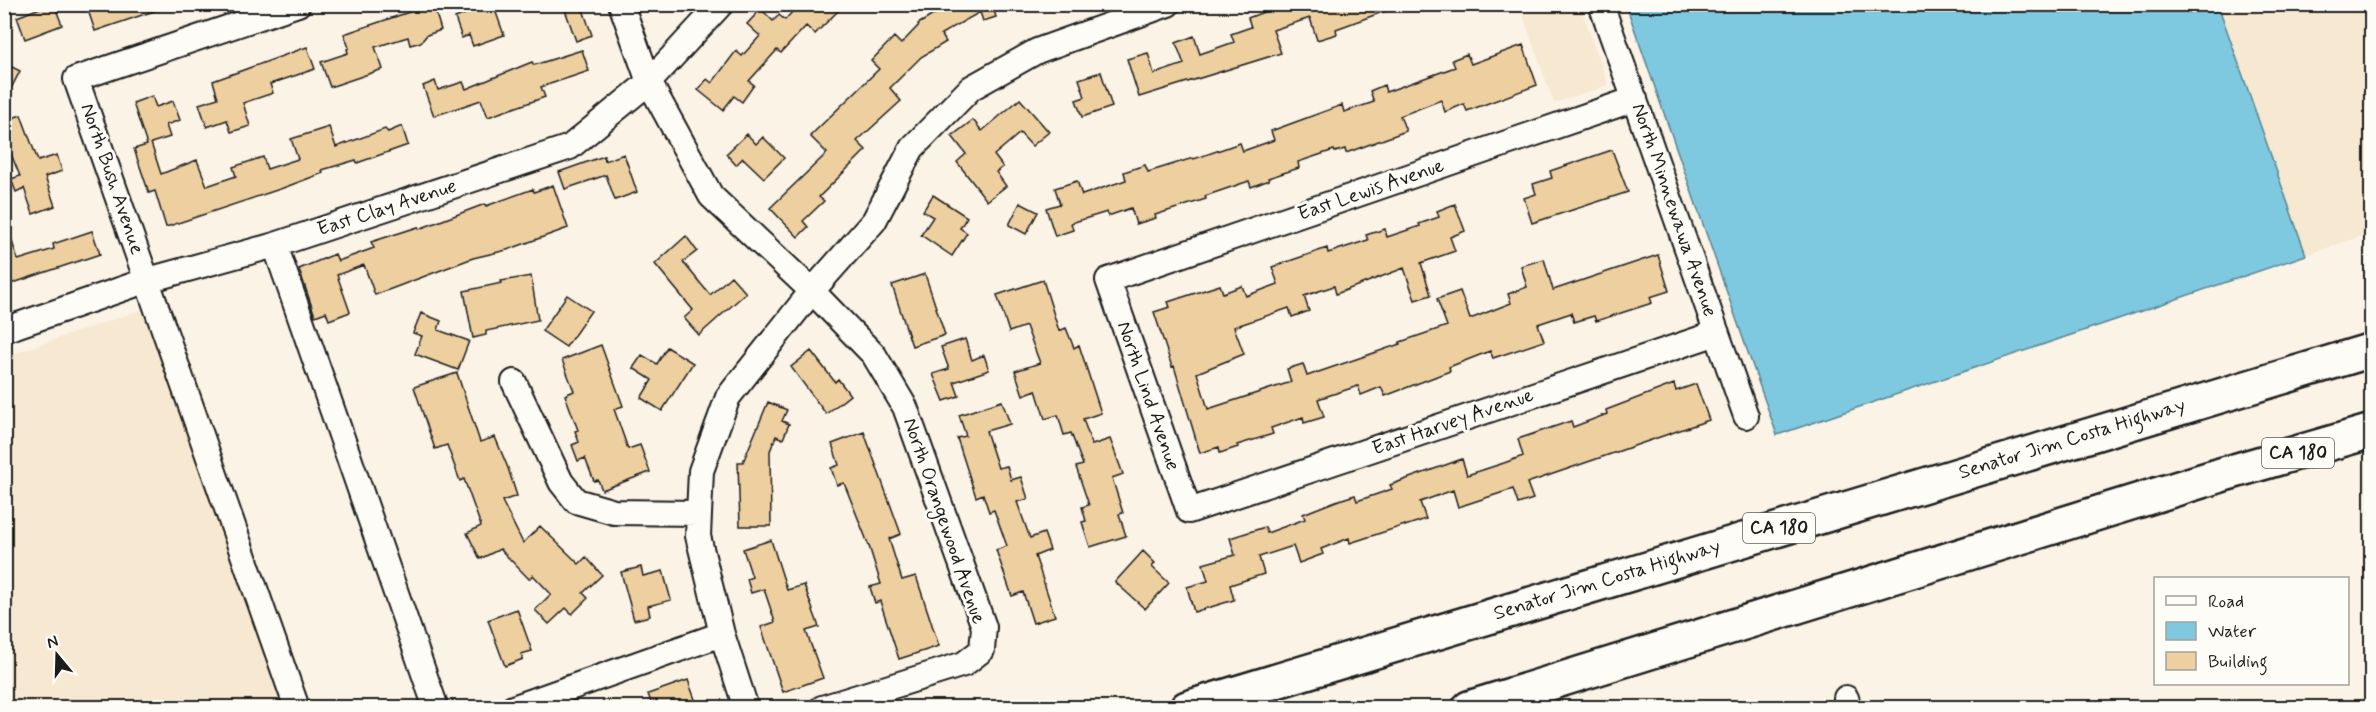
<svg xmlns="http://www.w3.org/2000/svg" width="2376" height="712" viewBox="0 0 2376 712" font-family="Mynerve,sans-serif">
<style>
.built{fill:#f6e8d1}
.water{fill:#7fc9e0;stroke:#578492;stroke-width:1.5}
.building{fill:#eecfa0;stroke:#1c1c1c;stroke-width:1.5}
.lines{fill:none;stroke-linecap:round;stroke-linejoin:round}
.minor-casing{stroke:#1c1c1c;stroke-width:28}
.highway-casing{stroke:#1c1c1c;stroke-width:38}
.minor{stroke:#fdfcf7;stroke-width:24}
.highway{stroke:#fdfcf7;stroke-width:33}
.labels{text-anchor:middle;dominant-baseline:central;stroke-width:6;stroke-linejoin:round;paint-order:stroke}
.shield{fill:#fdfcf7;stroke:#605f5e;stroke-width:1.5}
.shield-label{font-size:18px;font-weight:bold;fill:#1c1c1c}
.street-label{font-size:20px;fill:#1c1c1c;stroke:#fdfcf7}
</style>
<rect width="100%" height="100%" fill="#faf3e6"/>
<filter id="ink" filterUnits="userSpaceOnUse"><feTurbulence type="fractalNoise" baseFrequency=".0167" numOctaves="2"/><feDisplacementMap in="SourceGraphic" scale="12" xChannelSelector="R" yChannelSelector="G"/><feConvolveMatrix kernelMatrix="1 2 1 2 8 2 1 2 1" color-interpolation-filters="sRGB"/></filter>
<g filter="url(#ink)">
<path class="built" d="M1542,5H1580L1608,85L1554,103L1522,12Z
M2218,5H2371V233L2306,255Z
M144,309L284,707H5L4,357Z"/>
<path class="water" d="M1626,5H2218L2306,255L1777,435Z"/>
<path class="building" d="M50,4H54L62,25L25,39L17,17Z
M86,4H166V7L95,31Z
M433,4L441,30L427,35L421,42L410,45L408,37L375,47L383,69L330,87L321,62L348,53L347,49L349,48L344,34Z
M472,4H493L504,35L473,46L469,35L462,38L455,18L475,10Z
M563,4H581L592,35L576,41Z
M799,4H845L815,34L806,26L781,53L777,50L749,81L754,85L742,102L734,96L723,110L698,90L707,79L712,83L736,51L742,56L760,36L747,24L761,9L773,21L779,15L785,20Z
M952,4H992L996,17L983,21L980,12L941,34L946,42L921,57L890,88L901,101L857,141L866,150L819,197L824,201L803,221L808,227L798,237L770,208L827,153L810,136L879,69L871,61L894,37L901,44L919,25L918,24Z
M1284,4H1398L1399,6L1336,29L1337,34L1317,40L1310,18L1273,30L1281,53L1139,97L1127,59L1148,53L1154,74L1184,64L1176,43L1194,36L1200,54L1234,42L1231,34L1251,27L1248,18Z
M1523,45L1537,85L1467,111L1464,104L1445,112L1441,100L1400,116L1406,131L1346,153L1345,149L1335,152L1334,150L1298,162L1299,168L1268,178L1269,180L1251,187L1249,181L1205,196L1206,199L1155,215L1156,218L1136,224L1131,208L1108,216L1107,212L1071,223L1073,230L1055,236L1046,208L1060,204L1055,188L1077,181L1082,195L1126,180L1124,172L1145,165L1148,172L1193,158L1194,159L1240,143L1243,151L1274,140L1271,131L1342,105L1344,112L1374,102L1370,91L1384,85L1386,92L1455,67L1452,60L1467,54L1471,64Z
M307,47L315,69L270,84L273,93L243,103L250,126L231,132L227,120L207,127L199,104L218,98L213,81Z
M582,50L589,71L541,87L545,97L488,117L481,100L434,116L423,86L435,81L438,90L463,82L466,89L532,62L534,65Z
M4,63L20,71L4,102Z
M1101,72L1112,107L1082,117L1076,100L1085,97L1079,79Z
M152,96L156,107L173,101L180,120L166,125L170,137L151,143L161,174L197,160L207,186L236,176L233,167L263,157L267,169L298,159L291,139L329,127L336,147L385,129L388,132L402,126L408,145L357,163L356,160L322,170L323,173L283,188L166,227L155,191L149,193L134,149L147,145L133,103Z
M1020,99L1049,132L1032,146L1020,133L994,155L1003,167L996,172L1006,186L987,201L957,162L966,154L952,136L973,120L982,131Z
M21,115L38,161L57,155L62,171L45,177L55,206L33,214L24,188L16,192L11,179L20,176L4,137V121Z
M747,134L756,144L763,137L784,158L764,178L743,158L736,165L726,154Z
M1612,150L1628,192L1532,223L1524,198L1536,194L1533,184L1552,178L1550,171Z
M624,154L637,192L615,200L606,175L565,189L559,172L604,156L605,161Z
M553,185L568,228L507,250L473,258L375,295L364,265L337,275L350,312L329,320L326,312L315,316L299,269L335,254L338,261L374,248L371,242L418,227L419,229L485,204L486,206L533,189L534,192Z
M933,195L967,217L960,228L967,233L952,256L921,235L933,217L923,211Z
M1020,203L1038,212L1026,234L1009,225Z
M1455,204L1465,231L1450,237L1455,251L1421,263L1431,295L1415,300L1404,268L1336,294L1334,286L1304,296L1309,311L1292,317L1289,308L1234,327L1244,354L1197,373L1208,409L1291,382L1287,369L1303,364L1307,376L1400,344V342L1447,326L1437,299L1460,291L1470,319L1511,303L1508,294L1527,287L1521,266L1544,259L1553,290L1658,255L1669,291L1650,297L1652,303L1596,321L1594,316L1574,322L1571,313L1538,324L1544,341L1493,358L1490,351L1449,367L1450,371L1385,396L1381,387L1361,395L1358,386L1318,399L1324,417L1304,423L1303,417L1271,428L1273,434L1237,445L1238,447L1220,453L1219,447L1200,453L1174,366L1172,367L1154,312L1170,307L1168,302L1220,285L1223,293L1242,286L1246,296L1278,284L1272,267L1327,248L1328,253L1368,240L1366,235L1385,229L1387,237L1420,226L1419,224L1439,217L1437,211Z
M7,226L18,260L54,249L53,244L92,231L100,254L7,285L4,277V227Z
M686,236L697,251L683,262L710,295L731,276L746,293L699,335L684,318L693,310L655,264Z
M925,274L945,335L912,346L892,285Z
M531,276L538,320L486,331V335L473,338L464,291L502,283L501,281Z
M1043,280L1059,331L1066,328L1074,348L1079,345L1101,413L1083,419L1092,445L1110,439L1123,474L1112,478L1123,513L1119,514L1126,536L1090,547L1082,522L1086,521L1082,507L1089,505L1076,467L1083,465L1071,433L1064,435L1058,415L1045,419L1036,390L1023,395L1015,371L1040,363L1026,326L1009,332L997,295Z
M567,295L591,311L566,347L542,331Z
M421,313L441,321L438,330L469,341L458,370L415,354L422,336L413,333Z
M965,339L972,360L984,355L989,370L954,382L959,396L944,401L933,374L949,369L941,347Z
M601,345L623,406L614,409L628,449L640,445L650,472L602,490L598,480L594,481L585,458L578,461L572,445L579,442L575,431L578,430L565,395L574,391L562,360Z
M667,347L693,363L662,411L641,398L652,380L633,368L642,355L657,364Z
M811,351L835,382L838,379L850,395L826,414L791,367Z
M457,373L480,442L495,437L508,468L517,496L502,501L523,543L540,526L579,564L586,557L602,575L583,593L588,598L572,614L566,608L549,624L535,610L551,594L533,575L529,579L500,549L480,559L467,533L481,526L464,479L460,481L447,445L435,449L414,387Z
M1674,384L1676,391L1696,384L1709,420L1527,483L1533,499L1518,504L1513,489L1458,507L1453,490L1420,502L1426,519L1405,526V525L1350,543L1349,538L1321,549L1323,554L1299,563L1293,546L1259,557L1264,574L1230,585L1234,600L1194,612L1187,587L1208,581L1203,564L1235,555L1230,538L1265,527L1267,533L1305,519L1303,514L1336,501L1355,495L1357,501L1392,489L1390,485L1462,459L1467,475L1504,463L1523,456L1518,439L1571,421L1573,427L1607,414L1606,410Z
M1002,401L1010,424L986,431L998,468L1007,466L1011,480L1021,477L1028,499L1017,502L1030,538L1044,533L1050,550L1035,556L1055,616L1033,623L1023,592L1012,596L996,550L1007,546L994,510L989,512L983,494L976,497L957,438L966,436L959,415Z
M768,402L787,410L782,421L789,424L783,439L776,436L770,451L771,526H740L738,462H743Z
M864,432L901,534L889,539L902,580L916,576L939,646L899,659L880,601L875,603L870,587L881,584L869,546L844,483L837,485L831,468L839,465L832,444Z
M771,540L787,590L804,585L819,627L806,631L823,678L783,692L761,627L775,622L764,589L751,593L747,579L752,577L743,549Z
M1143,551L1155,563L1152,567L1169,583L1145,609L1115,582Z
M641,567L643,576L663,571L671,600L648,606L650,616L634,620L621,572Z
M517,609L532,651L521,654L523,659L505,666L488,620Z
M688,680L698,708H653L648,694Z"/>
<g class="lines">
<defs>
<path id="minor" d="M621,4L649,82L711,196L812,291L874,355L905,407L984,627L982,650L964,664L822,708
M1601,4L1746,416
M1635,99L1108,280L1189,511L1717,333
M275,245L436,708
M4,330L148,280L275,245L570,147L649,82L721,4
M514,382L561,482L576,501L614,512L699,513
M1846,698L1849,708
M297,708L76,79L298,4
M513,708L722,634
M746,708L722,634L698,536L701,471L728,397L812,291L874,221L912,148L971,88L1037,51L1168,4"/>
<path id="highway" d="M1187,708L2372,350
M1469,708L2224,474L2372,431"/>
</defs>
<use href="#minor" class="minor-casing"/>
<use href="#highway" class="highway-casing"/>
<use href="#minor" class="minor"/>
<use href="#highway" class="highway"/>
</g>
</g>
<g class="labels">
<g class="shield">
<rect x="2262" y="438" width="72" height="30" rx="4.5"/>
<rect x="1743" y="513" width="72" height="30" rx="4.5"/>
</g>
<g class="shield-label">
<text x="2298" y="453">CA 180</text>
<text x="1779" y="528">CA 180</text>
</g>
<g class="street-label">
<text transform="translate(112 179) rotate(71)">North Bush Avenue</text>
<text transform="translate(1371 190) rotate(-19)">East Lewis Avenue</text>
<text transform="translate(387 208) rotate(-18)">East Clay Avenue</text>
<text transform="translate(1674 210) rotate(71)">North Minnewawa Avenue</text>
<text transform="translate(1148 396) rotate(71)">North Lind Avenue</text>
<text transform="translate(1453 422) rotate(-19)">East Harvey Avenue</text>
<text transform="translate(2072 439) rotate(-17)">Senator Jim Costa Highway</text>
<text transform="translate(944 521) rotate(71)">North Orangewood Avenue</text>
<text transform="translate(1607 580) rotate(-17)">Senator Jim Costa Highway</text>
</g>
</g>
<rect width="2376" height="712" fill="none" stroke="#fdfcf7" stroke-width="24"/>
<rect x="12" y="12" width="2352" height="688" fill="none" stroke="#1c1c1c" stroke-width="2" filter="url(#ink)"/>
<rect x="2154" y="577" width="195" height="108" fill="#fdfcf7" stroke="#a3a29f" stroke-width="1.5"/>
<rect x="2166" y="596" width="30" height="9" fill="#fdfcf7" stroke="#a3a29f" stroke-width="1.5"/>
<text x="2208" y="607" font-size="18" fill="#1c1c1c">Road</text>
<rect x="2166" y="622" width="30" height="18" fill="#7fc9e0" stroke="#a3a29f" stroke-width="1.5"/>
<text x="2208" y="637" font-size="18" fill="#1c1c1c">Water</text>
<rect x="2166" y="652" width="30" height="18" fill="#eecfa0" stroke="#a3a29f" stroke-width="1.5"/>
<text x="2208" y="667" font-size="18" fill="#1c1c1c">Building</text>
<g transform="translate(57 655) rotate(341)" stroke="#fdfcf7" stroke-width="4.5" paint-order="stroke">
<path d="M0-4.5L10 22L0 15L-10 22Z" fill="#1c1c1c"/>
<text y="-9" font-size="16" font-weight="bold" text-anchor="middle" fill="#1c1c1c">N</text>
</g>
</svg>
